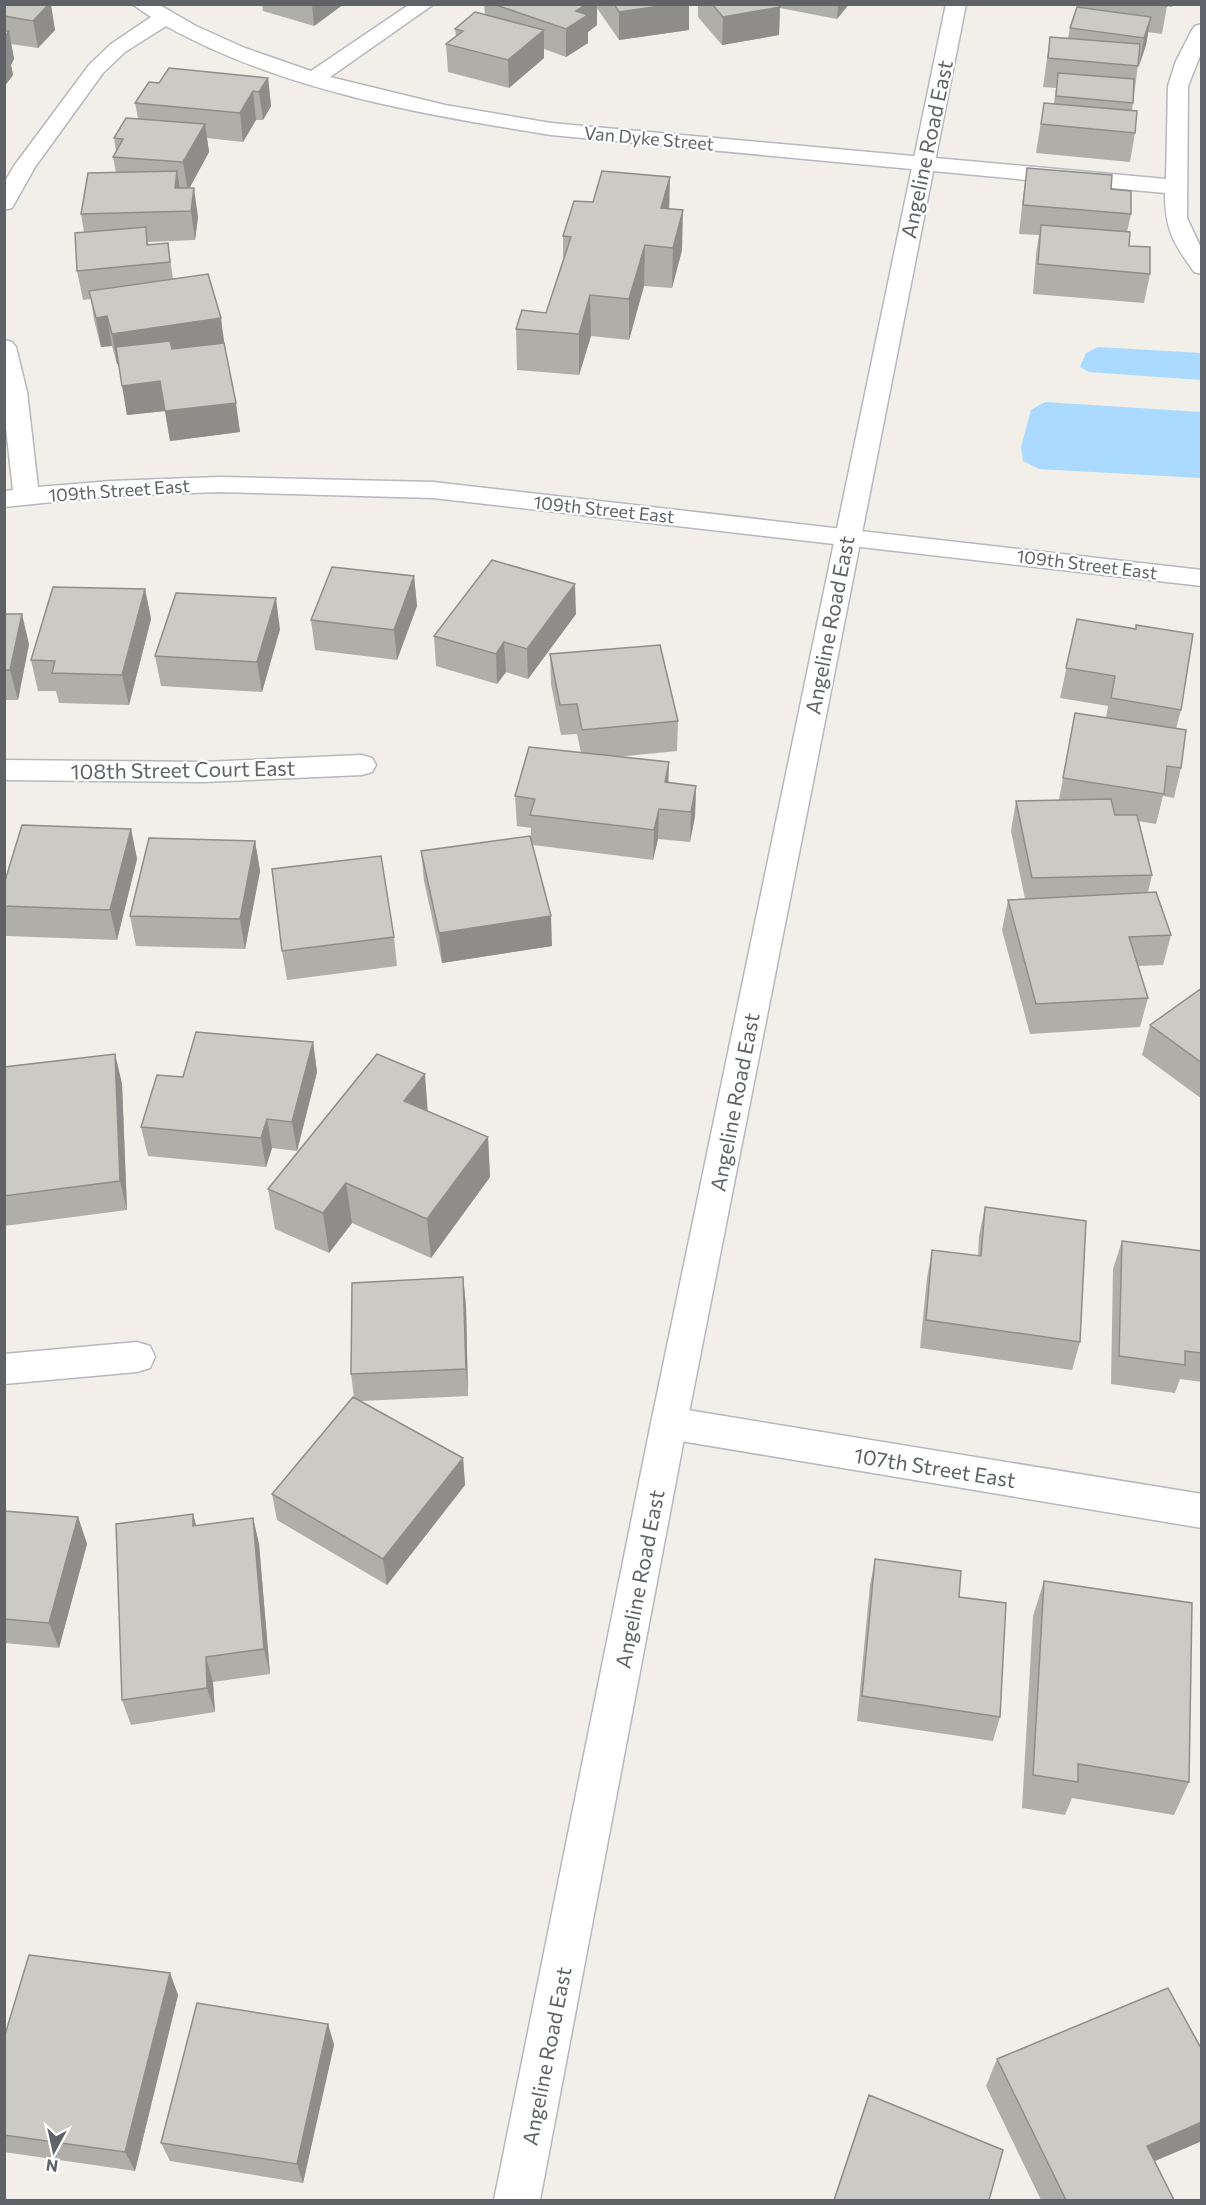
<svg xmlns="http://www.w3.org/2000/svg" width="1206" height="2205" viewBox="0 0 1206 2205" font-family="Commissioner,sans-serif">
<style>
.water{fill:#aadaff}
.lines{fill:none;stroke-linecap:round;stroke-linejoin:round}
.minor-casing{stroke:#b5b8bc;stroke-width:3}
.tertiary-casing{stroke:#b5b8bc;stroke-width:3}
.minor{fill:#fff;fill-rule:evenodd}
.tertiary{fill:#fff;fill-rule:evenodd}
.wall{fill:#afaea9}
.shaded-wall{fill:#8f8d8a}
.building{fill:#cccac5;stroke:#8f8d8a;stroke-width:1.5}
.labels{text-anchor:middle;dominant-baseline:central;stroke-width:4.5;stroke-linejoin:round;paint-order:stroke}
.far-street-label{font-size:18px;fill:#5f6368;stroke:#fff}
.street-label{font-size:21px;fill:#5f6368;stroke:#fff}
</style>
<rect width="100%" height="100%" fill="#f1efe8"/>
<path class="water" d="M1098,347L1201,353V380L1089,372L1080,367L1086,353Z
M1045,402L1201,412V478L1039,469L1023,461L1021,447L1031,410Z"/>
<g class="lines">
<defs>
<path id="minor" d="M132,4H158L196,26L245,48L311,71L410,4H434L330,77L445,105L551,123L1166,179L1168,86L1176,61L1192,30L1195,26L1202,24V51L1188,86L1187,218L1202,250V274L1194,272C1173,242 1165,230 1165,193L551,135C420,114 283,91 166,26L125,52L103,73L35,167L12,208L4,210V183L14,166L89,65L111,44L151,17Z
M4,340L12,342L16,347L27,392L38,487L111,481L219,477L433,482L1202,570V586L433,498L219,492L111,496L4,507V491L13,490L4,410Z
M362,755L372,758L376,765L372,772L362,775L203,782L4,780V760L203,762Z
M137,1342L150,1346L155,1357L150,1368L137,1372L4,1384V1354Z
M669,1407L1202,1494V1528L669,1439L656,1434L651,1423L656,1412Z"/>
<path id="tertiary" d="M946,4H966L687,1423L540,2200H494L651,1423Z"/>
</defs>
<use href="#minor" class="minor-casing"/>
<use href="#tertiary" class="tertiary-casing"/>
<use href="#minor" class="minor"/>
<use href="#tertiary" class="tertiary"/>
</g>
<path class="wall" d="M4,4L55,30L38,48L11,44L14,59L11,65L13,75L4,87Z
M262,4H344L314,26L263,11Z
M484,4H689V30L619,40L597,8V25L588,32V43L566,57L544,49V58L509,88L448,72L446,44L456,37L455,29L485,15Z
M698,4H849L837,19L780,8L779,35L722,45L698,17Z
M1078,4H1173L1172,7L1167,6L1162,34L1148,32L1146,45L1139,66L1138,65L1132,111L1135,133L1130,162L1036,153L1044,103H1054L1056,88L1043,87L1050,37L1068,38L1070,28Z
M268,78L271,106L263,120H256L243,142L207,138L209,152L189,188L198,217L195,240L148,242L149,245L168,243L173,279L225,348L240,432L170,441L165,411L127,415L119,363L117,364L112,346L101,347L94,320L91,299L83,300L77,271L84,232L81,214L116,173L113,157L116,151L114,138L138,118L135,103L159,83Z
M1027,168L1111,189L1131,214L1127,232L1129,246L1150,274L1144,303L1033,294L1036,254L1039,235L1019,234L1023,197Z
M669,209L682,250L672,288L644,286L629,340L591,336L579,375L517,370L516,329L546,313L563,261V236Z
M414,576L417,606L397,660L315,650L311,620Z
M145,589L151,619L129,705L59,703L56,691H38L31,660Z
M4,614L29,644L18,700H4Z
M576,614L528,679L506,672L497,684L436,666L434,636Z
M1077,619L1181,710L1176,729L1181,768L1174,798L1163,796L1156,824L1138,821L1152,875L1148,892L1171,935L1163,965L1138,966L1148,998L1140,1027L1030,1034L1002,930L1008,900L1025,899L1011,831L1016,801L1059,800L1075,713L1106,718L1108,706L1060,698Z
M280,629L262,692L161,686L155,656Z
M550,654L678,721L677,751L617,757L669,762L668,783L696,786L695,816L690,842L658,839L653,860L533,845L552,946L442,963L424,881L421,851L531,840V828L517,826L515,796L581,753L577,734L561,735L551,684Z
M131,829L137,859L117,940L6,936L4,929V884Z
M255,841L260,871L245,949L136,946L130,916Z
M394,937L397,966L287,980L282,951Z
M1202,988V1099L1142,1055L1150,1025Z
M313,1042L317,1072L297,1151L272,1148L266,1167L148,1156L141,1127Z
M115,1054L122,1084L127,1210L4,1226V1067Z
M428,1112L488,1137L490,1177L431,1258L352,1223L329,1253L275,1229L268,1189Z
M985,1207L1080,1342L1072,1370L920,1348L927,1278L932,1250L978,1256L979,1236Z
M1122,1241L1202,1251V1382L1180,1379L1175,1393L1111,1384L1113,1269Z
M463,1277L466,1306L468,1396L361,1401L463,1458L465,1485L387,1585L277,1520L272,1494L354,1397L351,1374Z
M4,1511L78,1517L87,1544L59,1648L4,1643Z
M193,1514L196,1526L253,1518L259,1544L270,1674L213,1682L215,1712L131,1725L122,1700Z
M875,1559L959,1597L1000,1717L993,1741L857,1721L870,1585Z
M1044,1581L1189,1782L1174,1815L1072,1798L1065,1815L1022,1808L1033,1616Z
M1202,1766V1802H1200Z
M170,1973L178,1995L135,2171L4,2152V2038Z
M328,2024L334,2045L303,2183L170,2161L161,2143Z
M1202,2050V2141L1155,2161L1174,2200H1041L986,2086L997,2059Z"/>
<path class="shaded-wall" d="M25,4H51L55,30L38,48L33,21Z
M312,4H344L314,26Z
M587,4H597V25L588,32V43L566,57V29L576,11Z
M673,4H689V30L619,40V12Z
M838,4H849L837,19Z
M780,7L779,35L722,45L723,17Z
M1151,17L1146,45L1139,66L1144,38Z
M544,30V58L509,88L508,60Z
M9,31L14,59L11,65L13,75L4,87V38Z
M268,78L271,106L263,120L259,92Z
M253,91L256,120L243,142L240,113Z
M205,124L209,152L188,191L183,162Z
M177,171L182,200L175,188Z
M670,177L669,217L660,248L661,208Z
M194,188L198,217L195,240L191,211Z
M683,210L682,250L672,288L673,248Z
M645,245L644,286L629,340V299Z
M590,295L591,336L579,375V334Z
M107,316L112,346L101,347L96,318Z
M221,318L225,348L117,364L112,334Z
M160,381L165,411L127,415L122,386Z
M236,403L240,432L170,441L165,411Z
M414,576L417,606L397,660L394,630Z
M575,584L576,614L528,679L527,649Z
M145,589L151,619L129,705L122,675Z
M276,598L280,629L262,692L257,662Z
M22,614L29,644L18,700L10,670Z
M504,642L506,672L497,684L496,654Z
M669,762L668,793L665,782Z
M696,786L695,816L690,842L691,812Z
M659,809L658,839L653,860L654,830Z
M131,829L137,859L117,940L110,910Z
M255,841L260,871L245,949L240,919Z
M551,916L552,946L442,963L439,933Z
M313,1042L317,1072L297,1151L292,1122Z
M115,1054L122,1084L127,1210L120,1181Z
M425,1074L428,1115L404,1101Z
M267,1119L272,1148L266,1167L261,1138Z
M488,1137L490,1177L431,1258L427,1219Z
M346,1183L352,1223L329,1253L323,1213Z
M463,1277L466,1306L468,1396L466,1369Z
M463,1458L465,1485L387,1585L383,1559Z
M193,1514L200,1540L193,1526Z
M78,1517L87,1544L59,1648L49,1623Z
M253,1518L259,1544L270,1674L264,1649Z
M206,1657L213,1682L215,1712L207,1688Z
M170,1973L178,1995L135,2171L125,2152Z
M328,2024L334,2045L303,2183L297,2164Z
M1202,2122V2141L1131,2171L1147,2146Z"/>
<path class="building" d="M4,4H49L33,21L4,16Z
M493,4H587L576,11L588,15L566,29Z
M614,4H673L619,12Z
M712,4H778L780,7L723,17Z
M1150,4H1167V6Z
M1077,7L1151,17L1144,38L1070,28Z
M475,12L544,30L508,60L446,44L463,31L455,29Z
M4,31H9L4,38Z
M1050,37L1140,44L1138,66L1048,58Z
M169,68L268,78L259,92L253,91L240,113L135,103L149,82L159,83Z
M1058,73L1134,79L1133,103L1056,96Z
M1044,103L1137,111L1135,133L1041,124Z
M126,118L205,124L183,162L113,157L123,139L114,138Z
M1027,168L1112,175L1111,189L1131,191V214L1023,205Z
M177,171L175,188H194L191,211L81,214L88,173Z
M602,171L670,177L661,208L683,210L673,248L645,245L629,299L590,295L579,334L516,329L522,310L546,313L571,237L563,236L574,201L593,202Z
M1041,225L1130,232L1129,246L1150,247V274L1038,264Z
M146,227L147,245L168,243L170,262L77,271L75,233Z
M208,274L221,318L112,334L107,316L96,318L89,291Z
M170,341L172,349L224,343L236,403L165,411L160,381L122,386L116,347Z
M492,560L575,584L527,649L504,642L496,654L434,636Z
M332,567L414,576L394,630L311,620Z
M53,587L145,589L122,675L52,673L55,661L31,660Z
M176,593L276,598L257,662L155,656Z
M4,614H22L10,670H4Z
M1077,619L1136,629V625L1193,634L1181,710L1111,698L1115,676L1066,668Z
M660,645L678,721L582,730L577,704L560,705L550,654Z
M1075,713L1186,730L1181,768L1167,766L1164,794L1063,778Z
M529,747L669,762L665,782L696,786L691,812L659,809L654,830L530,815L535,799L515,796Z
M1111,799L1115,815H1137L1152,875L1032,878L1016,801Z
M22,825L131,829L110,910L4,906V884Z
M530,836L551,916L439,933L421,851Z
M149,838L255,841L240,919L130,916Z
M381,856L394,937L282,951L272,869Z
M1156,892L1171,935L1129,937L1148,998L1036,1004L1008,900Z
M1202,988V1063L1150,1025Z
M196,1032L313,1042L292,1122L267,1119L261,1138L141,1127L157,1075L183,1077Z
M115,1054L120,1181L4,1196V1067Z
M377,1054L425,1074L404,1101L488,1137L427,1219L346,1183L323,1213L268,1189Z
M985,1207L1086,1221L1080,1342L926,1320L932,1250L981,1256Z
M1122,1241L1202,1251V1353L1185,1351V1365L1119,1356Z
M463,1277L466,1369L351,1374L352,1283Z
M353,1397L463,1458L383,1559L272,1494Z
M4,1511L78,1517L49,1623L4,1619Z
M193,1514V1526L253,1518L264,1649L206,1657L207,1688L122,1700L116,1524Z
M875,1559L961,1571L959,1597L1006,1603L1000,1717L862,1696Z
M1044,1581L1192,1603L1189,1782L1078,1764V1782L1033,1775Z
M29,1955L170,1973L125,2152L4,2135V2038Z
M1168,1988L1202,2050V2122L1147,2146L1174,2200H1066L997,2059Z
M197,2003L328,2024L297,2164L161,2143Z
M869,2095L1003,2150L989,2200H834Z"/>
<g class="labels">
<g class="far-street-label">
<text transform="translate(649 138) rotate(5)">Van Dyke Street</text>
<text transform="translate(119 490) rotate(-4)">109th Street East</text>
<text transform="translate(604 509) rotate(6)">109th Street East</text>
<text transform="translate(1087 564) rotate(7)">109th Street East</text>
</g>
<g class="street-label">
<text transform="translate(926 149) rotate(-78)">Angeline Road East</text>
<text transform="translate(829 625) rotate(-79)">Angeline Road East</text>
<text transform="translate(183 769) rotate(-1)">108th Street Court East</text>
<text transform="translate(734 1102) rotate(-79)">Angeline Road East</text>
<text transform="translate(935 1467) rotate(9)">107th Street East</text>
<text transform="translate(639 1579) rotate(-79)">Angeline Road East</text>
<text transform="translate(546 2056) rotate(-79)">Angeline Road East</text>
</g>
</g>
<rect width="1206" height="2205" fill="none" stroke="#5f6368" stroke-width="12"/>
<g transform="translate(54 2151) rotate(188)" stroke="#ffffff" stroke-width="4.5" paint-order="stroke">
<path d="M0-4.5L10 22L0 15L-10 22Z" fill="#5f6368"/>
<text y="-9" font-size="16" font-weight="bold" text-anchor="middle" fill="#5f6368">N</text>
</g>
</svg>
